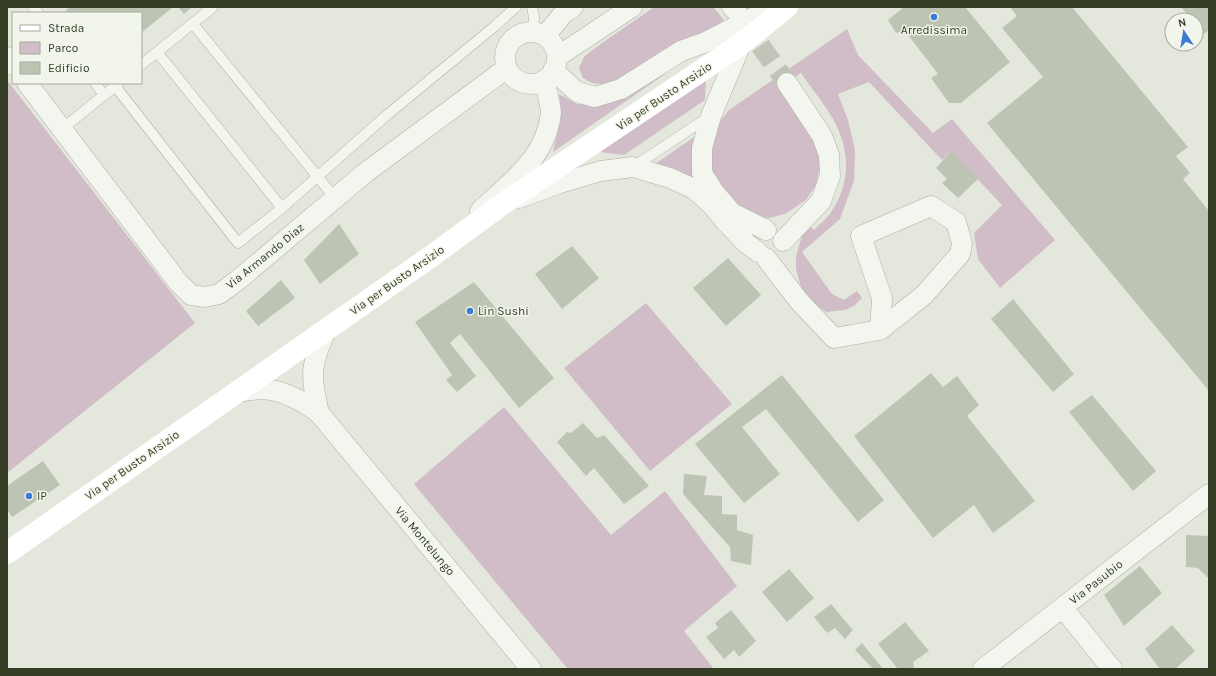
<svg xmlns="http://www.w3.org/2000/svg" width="1216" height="676" viewBox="0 0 1216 676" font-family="Karla,sans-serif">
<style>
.green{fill:#d1bdc8}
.building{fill:#bec4b3}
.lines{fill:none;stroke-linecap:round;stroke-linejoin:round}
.minor-tunnel{stroke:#c1c5b7;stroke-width:20;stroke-dasharray:20 10;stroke-linecap:butt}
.service-casing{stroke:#acb1a1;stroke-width:11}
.minor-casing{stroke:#acb1a1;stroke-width:21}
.service{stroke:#f3f5ef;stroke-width:10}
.minor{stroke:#f3f5ef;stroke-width:20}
.secondary{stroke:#fff;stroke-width:22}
.poi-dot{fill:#3a7cd3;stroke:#f2f5eb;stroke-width:1.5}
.labels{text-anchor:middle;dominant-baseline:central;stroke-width:3;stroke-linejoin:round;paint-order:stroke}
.poi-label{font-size:12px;fill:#353e25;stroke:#f2f5eb;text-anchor:start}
.street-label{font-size:12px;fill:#353e25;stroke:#f2f5eb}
</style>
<rect width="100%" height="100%" fill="#e4e7dc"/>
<path class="green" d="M654,7H713L724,20L708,32L621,78L602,84L592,83L583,78L579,68L584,57L595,48Z
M847,29L858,55L933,133L952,119L1055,240L1000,288L978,259L974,233L1002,205L951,151L942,160L869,82L838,94L848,120L855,150L854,181L840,219L802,252L832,294L844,300L857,291L862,298L854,306L845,310L826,312L811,301L801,288L796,269V257L802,235L809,225L814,230C819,225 825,220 829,215C851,185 851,151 833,119C824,103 811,88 801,73L781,87L816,141L821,161L816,185L806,200L785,214L769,218L752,216L736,209L714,178L709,152L716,126L729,110Z
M665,74L553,152L561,117L559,94L577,104L594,105L654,75Z
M706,78L705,100L624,155L600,152Z
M7,80L195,323L7,473Z
M700,133L699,184L652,166Z
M646,303L732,404L650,471L564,368Z
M504,407L611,535L665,491L737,586L684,631L714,669H568L414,484Z"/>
<path class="building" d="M70,7H173L141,33V13H63Z
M178,7H192L184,14Z
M904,7H965L1010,62L961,103H949L931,78L938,74L905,31L896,33L888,20Z
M1010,7H1072L1188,147L1176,156L1190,173L1183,179L1209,211V391L987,123L1043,77L1002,28L1017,16Z
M1181,7H1209V30L1204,34L1196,24V20H1192Z
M951,151L978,179L958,198L942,183L947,179L936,168Z
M339,224L359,254L320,284L304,260Z
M572,246L599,278L562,309L535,274Z
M728,258L761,295L726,326L693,288Z
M281,280L295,298L258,326L246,311Z
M474,282L554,378L519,408L460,334L450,343L476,376L457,392L446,380L452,375L415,322Z
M1013,299L1074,374L1053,392L991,319Z
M931,373L943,387L957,376L979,405L967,416L1035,501L993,533L974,505L933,538L854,436Z
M782,375L884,500L858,522L766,409L742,427L780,474L744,503L695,444Z
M1092,395L1156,471L1133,491L1069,412Z
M583,423L597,438L604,435L649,486L624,504L594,468L586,476L557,442L567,432L571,433Z
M43,461L60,485L12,517L7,509V486Z
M684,474L707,476L704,495L722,496V514L737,515V530L753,535L751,565L731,561L730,547L683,494Z
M1186,535L1209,536V579L1198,568L1186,567Z
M1140,566L1162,593L1124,626L1104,595Z
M789,569L814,598L787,622L762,592Z
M831,604L853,630L845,639L835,628L827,633L814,617Z
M731,610L756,641L739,657L734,650L724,659L706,637L718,628L715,623Z
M905,622L929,651L913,662L914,669H898L878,644Z
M1172,625L1195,651L1175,669H1160L1145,649Z
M862,643L883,669H873L855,650Z"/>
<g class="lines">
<path class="minor-tunnel" d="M743,21L787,83"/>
<defs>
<path id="service" d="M33,7L38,13
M532,7L534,17L533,32
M193,24L335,198
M157,52L282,208L387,115L495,26L516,7
M141,65L213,7
M95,83L104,95
M115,86L238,243L282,208
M62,129L119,83
M633,167L710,116"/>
<path id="minor" d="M732,7L737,12
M505 58a26 26 0 1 1 52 0a26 26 0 1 1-52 0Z
M545,36L563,14L573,7
M741,44L711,116L702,148V173L714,192L732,213L766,230
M7,57L13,65
M557,57L632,7
M553,70L577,92L595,97L621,89L681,51L706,42L774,7
M27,83L178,282L191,295L205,297L219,294L238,280L365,173L507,68
M519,198L560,183L601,171L633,167L670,178L694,189L711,204L726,222L746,243L758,252
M480,211C511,182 546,158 551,113C551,104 546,89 544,80
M783,241L821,201L830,176L829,155L822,136L787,83
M766,258L799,301L834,338L880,330L924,295L960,254L962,243L956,222L931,206L861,236L882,298L880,330
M237,392C245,391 254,389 262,389C284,390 302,401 319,413L531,669
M319,413C310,376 310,364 327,329
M1063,608L1112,669
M983,669L1209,494"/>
</defs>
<use href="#service" class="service-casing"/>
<use href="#minor" class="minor-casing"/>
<use href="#service" class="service"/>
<use href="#minor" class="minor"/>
<path class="secondary" d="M7,553L433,255L504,203L741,44L787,7"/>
</g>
<g class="poi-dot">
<circle cx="934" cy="17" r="4"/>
<circle cx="470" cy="311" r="4"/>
<circle cx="29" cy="496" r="4"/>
</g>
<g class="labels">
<g class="poi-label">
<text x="934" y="30" text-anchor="middle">Arredissima</text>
<text x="478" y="311">Lin Sushi</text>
<text x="37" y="496">IP</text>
</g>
<g class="street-label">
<text transform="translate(664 96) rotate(-34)">Via per Busto Arsizio</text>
<text transform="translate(265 256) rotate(-39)">Via Armando Diaz</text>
<text transform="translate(397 280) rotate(-35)">Via per Busto Arsizio</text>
<text transform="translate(132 465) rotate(-35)">Via per Busto Arsizio</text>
<text transform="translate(425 541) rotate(50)">Via Montelungo</text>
<text transform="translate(1096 582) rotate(-38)">Via Pasubio</text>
</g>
</g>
<rect width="1216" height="676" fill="none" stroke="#353e25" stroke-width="16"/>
<rect x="12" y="12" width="130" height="72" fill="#f2f5eb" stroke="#a6ac9c"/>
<rect x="20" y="25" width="20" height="6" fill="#ffffff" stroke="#a6ac9c"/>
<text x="48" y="32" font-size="12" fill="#353e25">Strada</text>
<rect x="20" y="42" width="20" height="12" fill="#d1bdc8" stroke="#a6ac9c"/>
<text x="48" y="52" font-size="12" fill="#353e25">Parco</text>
<rect x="20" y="62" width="20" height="12" fill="#bec4b3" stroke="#a6ac9c"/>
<text x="48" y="72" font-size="12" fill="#353e25">Edificio</text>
<g transform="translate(1184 32) rotate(348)"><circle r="19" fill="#f2f5eb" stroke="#a6ac9c"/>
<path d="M0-3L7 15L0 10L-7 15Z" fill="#3a7cd3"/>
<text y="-6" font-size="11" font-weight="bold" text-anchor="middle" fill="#353e25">N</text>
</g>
</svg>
